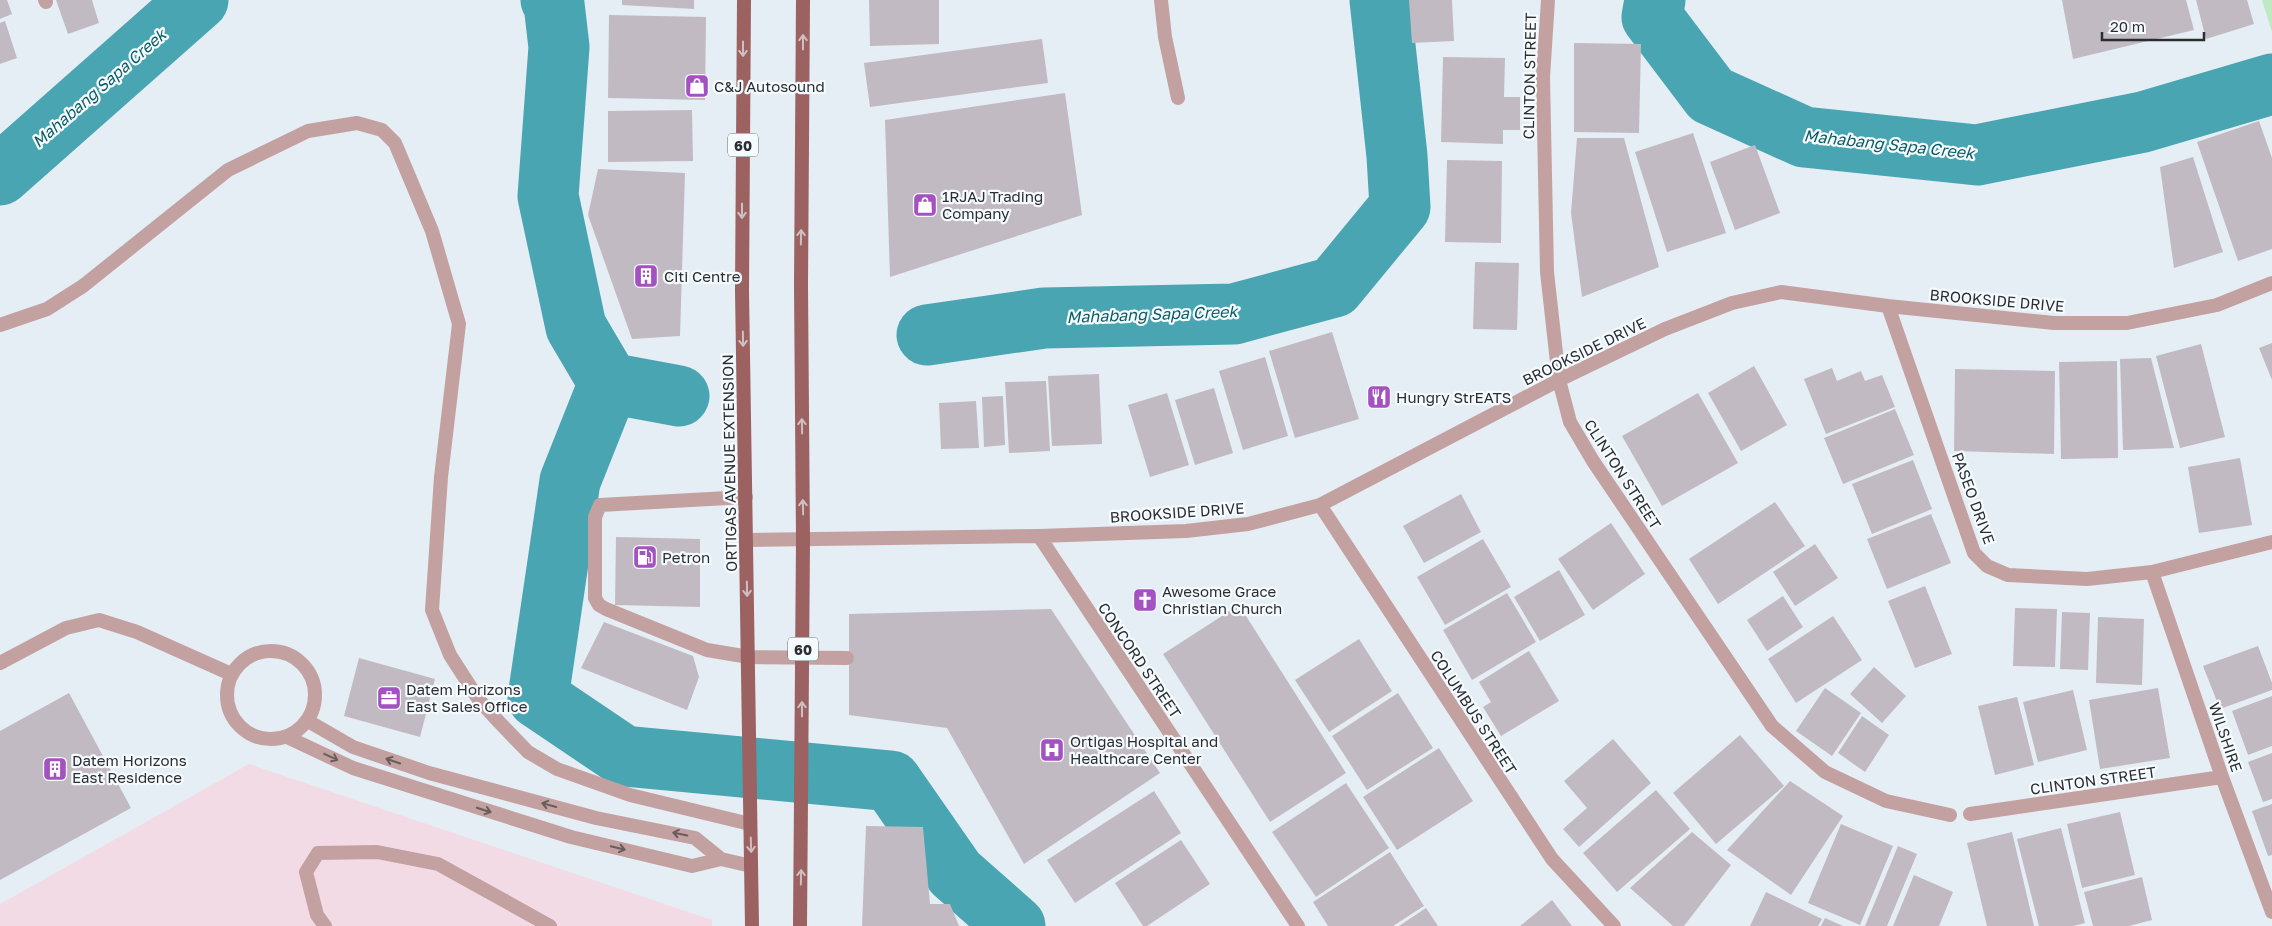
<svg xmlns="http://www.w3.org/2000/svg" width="2272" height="926" viewBox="0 0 2272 926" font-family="'Golos Text',sans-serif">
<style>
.industrial{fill:#f3dbe6}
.garden{fill:#bfe9c3}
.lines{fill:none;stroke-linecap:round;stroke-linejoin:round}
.river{stroke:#49a5b2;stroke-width:61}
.building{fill:#c1bac2}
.service{stroke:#c3a1a0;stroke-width:14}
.minor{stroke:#c3a1a0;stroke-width:14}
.primary{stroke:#9b6261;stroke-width:14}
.oneway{stroke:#d1bec0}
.oneway2{stroke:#685c5d}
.labels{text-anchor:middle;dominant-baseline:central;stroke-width:4.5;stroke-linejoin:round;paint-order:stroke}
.shield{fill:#f5fbff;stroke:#686c6f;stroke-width:1}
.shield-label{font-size:14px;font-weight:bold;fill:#2b2e31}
.street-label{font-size:15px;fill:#2b2e31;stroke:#f5fbff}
.poi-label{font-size:15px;fill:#2b2e31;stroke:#f5fbff;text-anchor:start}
.water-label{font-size:16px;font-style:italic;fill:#0b5c65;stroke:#f5fbff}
</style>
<rect width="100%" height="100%" fill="#e5eef5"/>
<path class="industrial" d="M249,764L712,920V926H0V904Z"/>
<path class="garden" d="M2262,0H2272V32Z"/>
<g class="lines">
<path class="river" d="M551,0L554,4L559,47L548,196L576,327L609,383L679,396
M1655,0L1652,17L1711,95L1804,137L1977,155L2143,122L2272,84
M0,175L198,0
M927,335L1044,318L1234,314L1334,287L1400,207L1397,156L1380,0
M609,383L570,481L538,698L624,756L891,781L955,873L1015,926"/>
</g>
<path class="building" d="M0,0H7L12,14L0,19Z
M56,0H92L99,23L68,34Z
M622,0H694V9L622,5Z
M869,0H939V44L870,46Z
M1409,0H1452L1454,41L1412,43Z
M2062,0H2186L2194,30L2073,59Z
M2196,0H2247L2254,24L2206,39Z
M609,15L706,17L705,100L608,98Z
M5,21L17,58L0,64V23Z
M1042,39L1048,83L870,107L864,63Z
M1574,43L1641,44L1639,133L1574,132Z
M1443,57L1505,58L1504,97H1520V130H1503V144L1441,142Z
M1065,93L1082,215L890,277L885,120Z
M692,110L693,161L608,162V111Z
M2259,121L2272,158V249L2238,261L2197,142Z
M1693,133L1726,233L1667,252L1635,152Z
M1577,138H1624L1659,267L1582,297L1571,213Z
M1755,145L1780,213L1735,230L1710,162Z
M2193,157L2223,252L2174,268L2160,167Z
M1447,160L1502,161L1501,243L1445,242Z
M598,169L685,173L680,336L632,339L588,215Z
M1475,262L1519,263L1517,330L1473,329Z
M1332,332L1359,419L1295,438L1269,351Z
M2272,343V380L2259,348Z
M2201,344L2225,437L2180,448L2156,356Z
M1265,357L1288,436L1243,450L1219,371Z
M2151,358L2174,448L2123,450L2120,359Z
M2117,361L2118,458L2061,459L2059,362Z
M1754,366L1787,425L1741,451L1708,393Z
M1832,368L1837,381L1861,371L1865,381L1882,375L1895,407L1826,434L1804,379Z
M1955,369L2055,371L2054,454L1954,451Z
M1099,374L1102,444L1052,446L1048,376Z
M1046,381L1050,451L1009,453L1005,382Z
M1214,388L1233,453L1195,465L1175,400Z
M1167,393L1189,465L1150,477L1128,405Z
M1698,393L1738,463L1662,506L1622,436Z
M1003,396L1005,445L984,447L982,397Z
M976,401L979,448L941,449L939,403Z
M1895,409L1914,455L1843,484L1824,438Z
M2240,458L2252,525L2199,533L2188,467Z
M1913,460L1932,509L1872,534L1852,484Z
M1461,494L1481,532L1424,563L1403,526Z
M1775,502L1805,546L1718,604L1689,559Z
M1931,514L1951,563L1887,589L1867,539Z
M1611,523L1645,574L1593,610L1558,559Z
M616,537L700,539V607L615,605Z
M1483,539L1511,587L1445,625L1417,577Z
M1815,544L1838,578L1795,606L1773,572Z
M1559,570L1585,615L1540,641L1514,597Z
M1925,586L1952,654L1915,668L1888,601Z
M1507,593L1536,642L1472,680L1443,630Z
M1783,596L1803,627L1767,651L1747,620Z
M1239,605L1346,773L1270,822L1163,654Z
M2015,608L2057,609L2055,667L2013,666Z
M1051,609L1160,773L1024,864L947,728L849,715V614Z
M2062,612L2090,613L2088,670L2060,669Z
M1833,616L1862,660L1796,703L1768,659Z
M2098,617L2144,619L2142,685L2096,683Z
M604,622L693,656L699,677L687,710L581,668Z
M1359,639L1392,691L1329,732L1295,680Z
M2258,646L2272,683V690L2220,709L2203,666Z
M1529,651L1559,701L1501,736L1483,707L1491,702L1479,682Z
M359,658L435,679L420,737L344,716Z
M1874,667L1906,696L1882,723L1850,694Z
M1825,688L1861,713L1832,756L1796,731Z
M2158,688L2170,758L2100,769L2089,700Z
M2073,690L2087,750L2038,762L2023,702Z
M69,693L131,808L0,880V731Z
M1398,693L1433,748L1367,790L1332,736Z
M2272,696V746L2248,755L2232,711Z
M2017,697L2034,765L1995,775L1978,706Z
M1862,716L1889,735L1865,772L1838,753Z
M1740,735L1784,786L1716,844L1673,793Z
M1613,739L1651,783L1579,847L1563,829L1587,808L1564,781Z
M1439,748L1473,801L1397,850L1363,797Z
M2272,753V799L2263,802L2248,762Z
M1790,781L1843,816L1791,895L1727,850Z
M1346,783L1389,848L1316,897L1272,832Z
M1656,790L1690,829L1617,892L1583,853Z
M1154,791L1181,833L1075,903L1047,860Z
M2272,804V855L2268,856L2252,811Z
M2120,812L2135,875L2082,888L2067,824Z
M1841,824L1893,846L1860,925L1808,903Z
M866,826L923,827L930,904H950L959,926H862Z
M2061,828L2085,923L2073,926H2039L2017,839Z
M1692,832L1731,865L1684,926H1673L1630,888Z
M2012,832L2034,926H1987L1967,843Z
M1181,840L1210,884L1147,926H1143L1115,883Z
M1898,846L1917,854L1887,926H1865Z
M1390,852L1424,906L1393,926H1328L1313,902Z
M1914,875L1953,892L1939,926H1893Z
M2142,877L2152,920L2129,926H2093L2084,892Z
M1766,892L1822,919L1818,926H1750Z
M1552,900L1572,926H1520Z
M1426,908L1438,926H1399Z
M1825,918L1843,926H1821Z"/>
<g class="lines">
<path class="service" d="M0,325L47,309L83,286L228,170L308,131L357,123L382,130L395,143L432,231L459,324L441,477L432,610L450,655L479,700L499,722L528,752L557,769L630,795L750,824
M746,497L600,505L595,517V598L599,605L606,609L707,650L749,657L847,658
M325,926L317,915L306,872L318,853L377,852L438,864L550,926"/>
<path class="minor" d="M45,0L46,2
M1161,0L1165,37L1178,98
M1548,0L1543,77L1547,272L1559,380L1570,422L1593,461L1772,726L1825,772L1886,801L1950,815
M1888,306L1974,553L1987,566L2008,575L2087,579L2152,572L2272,542
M1320,505L1552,859L1614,926
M1039,536L1298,926
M746,540L1039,536L1186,531L1248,524L1320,505L1559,380L1665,329L1732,303L1781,292L1888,306L2054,323H2127L2217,305L2272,283
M2152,572L2222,777L2272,912
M227 695a44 44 0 1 1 88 0a44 44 0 1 1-88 0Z
M0,663L66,628L99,620L137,632L231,674
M308,721L353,747L429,773L596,818L695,838L721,859
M287,737L353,768L571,837L692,866L721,859L751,866
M1970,814L2222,777"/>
<path class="primary" d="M744,0L742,291L752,926
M800,926L803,540L801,285L803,0"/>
</g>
<defs><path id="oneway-shaft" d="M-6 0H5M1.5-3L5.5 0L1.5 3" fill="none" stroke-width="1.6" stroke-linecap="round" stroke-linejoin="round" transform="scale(1.25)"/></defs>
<g class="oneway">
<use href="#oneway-shaft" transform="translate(803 42) rotate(-90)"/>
<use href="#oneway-shaft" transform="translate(743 49) rotate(90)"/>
<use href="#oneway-shaft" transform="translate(742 211) rotate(90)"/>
<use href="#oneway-shaft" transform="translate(801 237) rotate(-89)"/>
<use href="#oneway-shaft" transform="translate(743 339) rotate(89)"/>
<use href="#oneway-shaft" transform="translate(802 426) rotate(-91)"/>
<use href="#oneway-shaft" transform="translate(803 507) rotate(-91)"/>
<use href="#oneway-shaft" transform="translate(747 589) rotate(89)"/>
<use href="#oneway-shaft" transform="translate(802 709) rotate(-90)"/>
<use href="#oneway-shaft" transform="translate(751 845) rotate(88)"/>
<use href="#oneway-shaft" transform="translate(801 877) rotate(-89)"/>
</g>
<g class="oneway2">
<use href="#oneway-shaft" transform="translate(331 757) rotate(25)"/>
<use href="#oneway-shaft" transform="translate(393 761) rotate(-161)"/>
<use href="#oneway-shaft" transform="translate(549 805) rotate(-165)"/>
<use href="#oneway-shaft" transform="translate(484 810) rotate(18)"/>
<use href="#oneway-shaft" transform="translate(680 834) rotate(-168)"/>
<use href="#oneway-shaft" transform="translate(618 848) rotate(13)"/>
</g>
<defs>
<symbol id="shop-square" viewBox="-11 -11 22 22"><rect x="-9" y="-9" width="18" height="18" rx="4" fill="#a451c1" stroke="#f5fbff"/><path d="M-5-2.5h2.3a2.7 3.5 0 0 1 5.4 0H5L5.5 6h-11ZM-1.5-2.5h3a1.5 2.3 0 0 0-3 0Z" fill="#fff"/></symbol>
<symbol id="building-square" viewBox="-11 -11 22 22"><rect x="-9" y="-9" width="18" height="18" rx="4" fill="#a451c1" stroke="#f5fbff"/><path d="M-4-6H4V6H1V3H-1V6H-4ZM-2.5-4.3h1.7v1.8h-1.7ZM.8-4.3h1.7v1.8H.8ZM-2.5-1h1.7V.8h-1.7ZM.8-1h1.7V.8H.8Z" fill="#fff"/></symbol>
<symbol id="restaurant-square" viewBox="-11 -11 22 22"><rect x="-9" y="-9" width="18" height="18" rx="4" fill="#a451c1" stroke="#f5fbff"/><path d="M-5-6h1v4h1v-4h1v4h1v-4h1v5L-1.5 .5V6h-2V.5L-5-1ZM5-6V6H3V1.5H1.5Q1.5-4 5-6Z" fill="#fff"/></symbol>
<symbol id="fuel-square" viewBox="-11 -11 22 22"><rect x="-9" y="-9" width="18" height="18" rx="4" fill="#a451c1" stroke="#f5fbff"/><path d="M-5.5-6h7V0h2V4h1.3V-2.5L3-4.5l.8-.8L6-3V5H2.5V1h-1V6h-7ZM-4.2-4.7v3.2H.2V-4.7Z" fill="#fff"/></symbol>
<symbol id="church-square" viewBox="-11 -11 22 22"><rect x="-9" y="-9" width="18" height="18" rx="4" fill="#a451c1" stroke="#f5fbff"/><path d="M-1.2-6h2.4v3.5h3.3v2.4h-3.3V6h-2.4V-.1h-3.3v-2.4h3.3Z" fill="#fff"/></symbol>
<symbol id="office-square" viewBox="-11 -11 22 22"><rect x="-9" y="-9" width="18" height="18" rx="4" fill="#a451c1" stroke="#f5fbff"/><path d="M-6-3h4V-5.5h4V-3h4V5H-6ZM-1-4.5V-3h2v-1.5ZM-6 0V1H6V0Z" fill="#fff"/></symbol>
<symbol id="hospital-square" viewBox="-11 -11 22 22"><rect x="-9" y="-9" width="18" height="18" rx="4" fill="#a451c1" stroke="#f5fbff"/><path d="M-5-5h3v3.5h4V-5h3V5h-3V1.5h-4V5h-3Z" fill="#fff"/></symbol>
</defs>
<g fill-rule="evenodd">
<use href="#shop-square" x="683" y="72" width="28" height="28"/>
<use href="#shop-square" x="911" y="191" width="28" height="28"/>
<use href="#building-square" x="632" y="262" width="28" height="28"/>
<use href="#restaurant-square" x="1365" y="383" width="28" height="28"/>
<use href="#fuel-square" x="631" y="543" width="28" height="28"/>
<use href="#church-square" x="1131" y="586" width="28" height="28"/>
<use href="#office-square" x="375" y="684" width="28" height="28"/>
<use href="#hospital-square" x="1038" y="736" width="28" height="28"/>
<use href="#building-square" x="41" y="755" width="28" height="28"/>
</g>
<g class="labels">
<g class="shield">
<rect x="728" y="133.5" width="30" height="23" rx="4"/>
<rect x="788" y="637.5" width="30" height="23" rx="4"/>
</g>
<g class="shield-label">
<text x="743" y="145">60</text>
<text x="803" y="649">60</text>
</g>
<g class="street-label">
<text transform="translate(1529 76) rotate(-89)">CLINTON STREET</text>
<text transform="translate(1997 300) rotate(5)">BROOKSIDE DRIVE</text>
<text transform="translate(1584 351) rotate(-26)">BROOKSIDE DRIVE</text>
<text transform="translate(729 463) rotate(-91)">ORTIGAS AVENUE EXTENSION</text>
<text transform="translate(1623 474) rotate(57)">CLINTON STREET</text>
<text transform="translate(1974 498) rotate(70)">PASEO DRIVE</text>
<text transform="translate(1177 512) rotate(-4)">BROOKSIDE DRIVE</text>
<text transform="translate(1140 660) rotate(56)">CONCORD STREET</text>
<text transform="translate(1474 712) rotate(57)">COLUMBUS STREET</text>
<text transform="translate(2226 737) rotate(71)">WILSHIRE</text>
<text transform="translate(2093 780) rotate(-8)">CLINTON STREET</text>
</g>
<g class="poi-label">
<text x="714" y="86">C&amp;J Autosound</text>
<text x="942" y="196">1RJAJ Trading<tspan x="942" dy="17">Company</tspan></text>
<text x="664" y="276">Citi Centre</text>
<text x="1396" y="397">Hungry StrEATS</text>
<text x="662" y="557">Petron</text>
<text x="1162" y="591">Awesome Grace<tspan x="1162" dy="17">Christian Church</tspan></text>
<text x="406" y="689">Datem Horizons<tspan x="406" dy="17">East Sales Office</tspan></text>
<text x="1070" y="741">Ortigas Hospital and<tspan x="1070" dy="17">Healthcare Center</tspan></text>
<text x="72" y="760">Datem Horizons<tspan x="72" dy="17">East Residence</tspan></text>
</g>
<g class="water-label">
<text transform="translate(99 88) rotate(-41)">Mahabang Sapa Creek</text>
<text transform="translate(1889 144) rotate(6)">Mahabang Sapa Creek</text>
<text transform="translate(1152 314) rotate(-2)">Mahabang Sapa Creek</text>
</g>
</g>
<path d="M2102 32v8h102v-8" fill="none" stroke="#2b2e31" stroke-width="2.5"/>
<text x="2110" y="32" font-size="15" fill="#2b2e31" stroke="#f5fbff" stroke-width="4" paint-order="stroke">20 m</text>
</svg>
